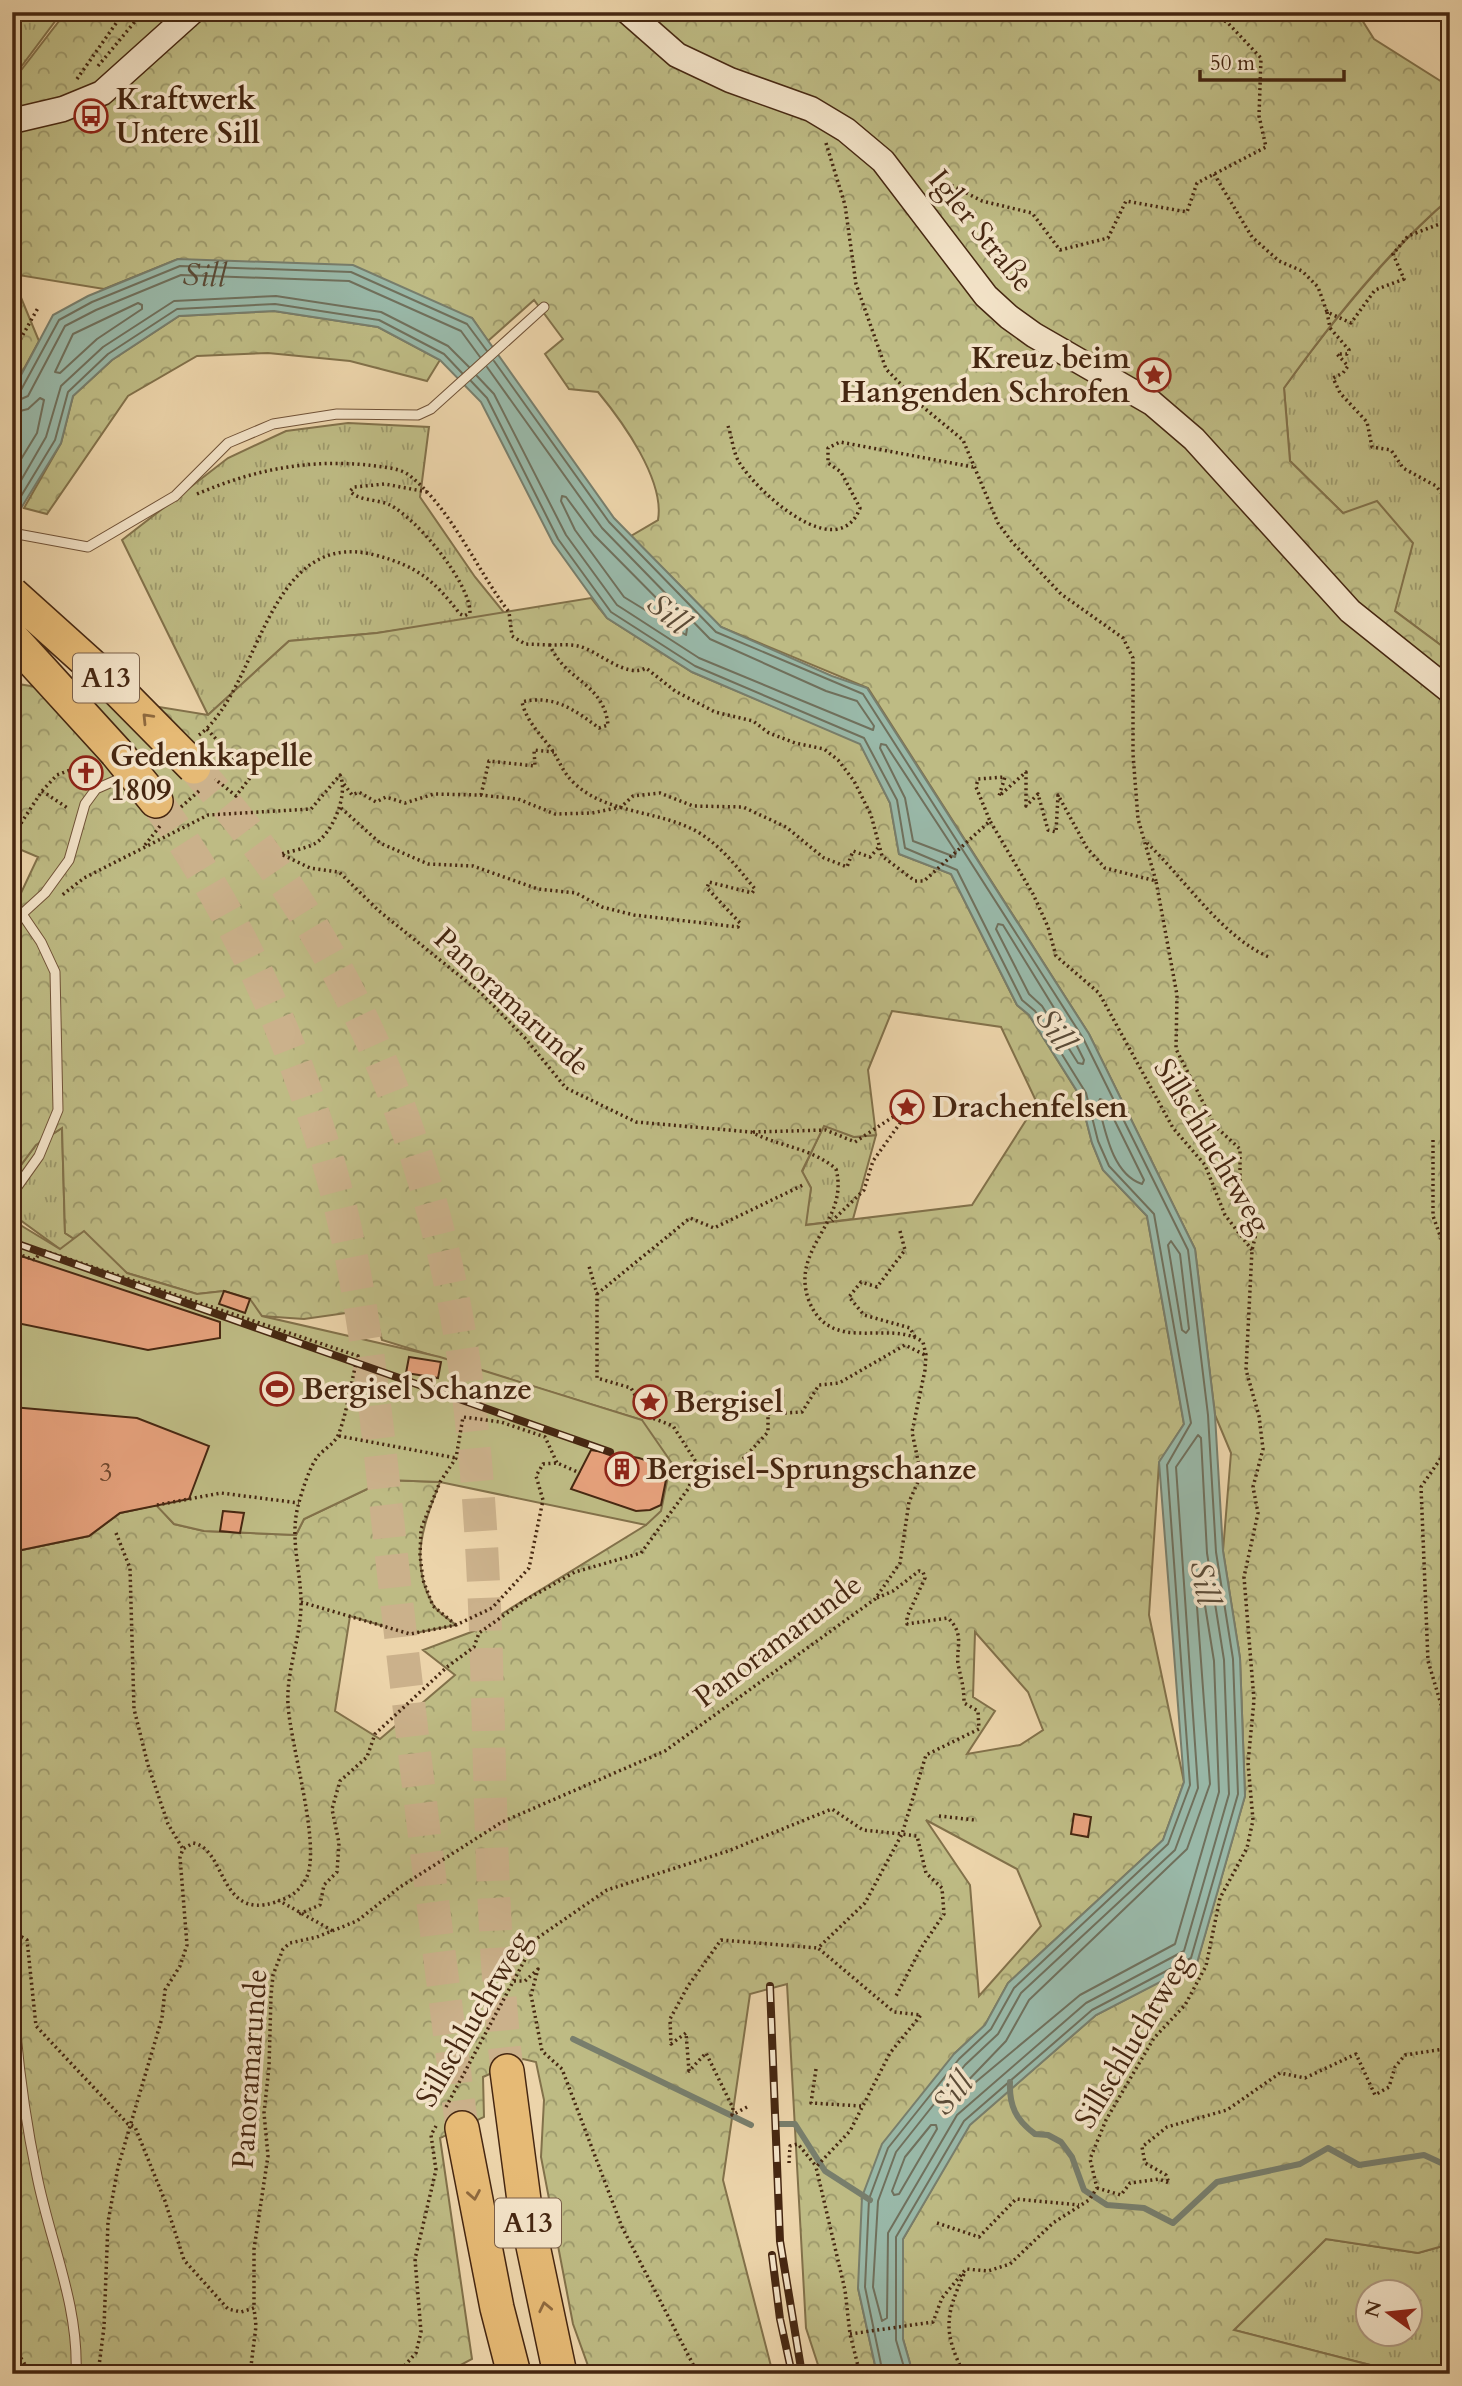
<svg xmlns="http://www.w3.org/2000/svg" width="1462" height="2386" viewBox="0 0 1462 2386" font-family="Cardo,serif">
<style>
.grass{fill:url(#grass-tufts);stroke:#82714a;stroke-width:2;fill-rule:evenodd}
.forest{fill:url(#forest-crowns);stroke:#82714a;stroke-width:2;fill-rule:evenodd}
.pitch{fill:#bebb84;stroke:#82714a;stroke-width:2}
.water{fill:#99b8a8;stroke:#787e6c;stroke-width:2}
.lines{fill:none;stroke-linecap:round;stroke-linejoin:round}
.shore{stroke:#70705c;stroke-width:2}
.stream{stroke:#787e6c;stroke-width:6}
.building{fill:#e6a17c;stroke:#462711;stroke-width:2}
.highway-tunnel{stroke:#cbb18b;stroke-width:33;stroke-dasharray:33 17;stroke-linecap:butt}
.lane-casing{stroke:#705237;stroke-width:11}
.secondary-casing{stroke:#462711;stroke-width:27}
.highway-casing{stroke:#462711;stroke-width:36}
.path{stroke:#462711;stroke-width:3.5;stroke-dasharray:2 3.5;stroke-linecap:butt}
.lane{stroke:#f3e3c8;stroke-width:9}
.secondary{stroke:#f3e3c8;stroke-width:24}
.highway{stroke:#e6ba75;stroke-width:33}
.rail-casing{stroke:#462711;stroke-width:8}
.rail{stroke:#f3e3c8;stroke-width:5;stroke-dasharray:16;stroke-linecap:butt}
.highway-bridge-casing{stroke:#462711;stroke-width:36;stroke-linecap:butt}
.highway-bridge{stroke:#e6ba75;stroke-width:33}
.oneway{stroke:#8e693e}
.labels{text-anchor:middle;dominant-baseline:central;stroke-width:7;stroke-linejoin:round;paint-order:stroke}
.number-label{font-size:26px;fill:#6e462c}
.shield{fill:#f3e3c8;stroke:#7a5f48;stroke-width:2}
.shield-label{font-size:28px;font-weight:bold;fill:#462711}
.poi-label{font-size:30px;font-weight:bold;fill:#462711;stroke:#f3e3c8;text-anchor:start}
.street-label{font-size:30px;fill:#462711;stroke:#f3e3c8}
.water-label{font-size:32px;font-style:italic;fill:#5b4b37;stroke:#f3e3c8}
</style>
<defs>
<pattern id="grass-tufts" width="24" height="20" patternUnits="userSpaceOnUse" patternTransform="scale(1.75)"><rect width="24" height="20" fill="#bebb84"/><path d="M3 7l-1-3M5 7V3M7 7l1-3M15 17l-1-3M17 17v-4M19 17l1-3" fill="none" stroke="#9c986b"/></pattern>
<pattern id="forest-crowns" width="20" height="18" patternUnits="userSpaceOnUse" patternTransform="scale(1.75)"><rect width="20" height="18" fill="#bebb84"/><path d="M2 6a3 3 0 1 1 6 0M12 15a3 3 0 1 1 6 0" fill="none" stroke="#9c986b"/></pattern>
</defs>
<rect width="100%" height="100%" fill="#ecd4aa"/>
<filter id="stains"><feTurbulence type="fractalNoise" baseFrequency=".00286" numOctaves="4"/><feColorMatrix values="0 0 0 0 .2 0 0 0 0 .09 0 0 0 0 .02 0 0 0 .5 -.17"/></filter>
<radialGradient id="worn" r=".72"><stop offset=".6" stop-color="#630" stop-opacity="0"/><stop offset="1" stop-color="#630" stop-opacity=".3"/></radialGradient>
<path class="grass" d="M12,12H62L12,79Z
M1450,198V652L1395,611L1343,513L1290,461L1284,388C1333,320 1387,253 1450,198Z
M348,423L429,427L420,497L475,577L506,615L377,633L289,641L208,715L122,540L228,458L286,431Z
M824,1125L854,1137L876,1135L853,1219L805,1225L811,1188L802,1172Z
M62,1128L65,1233L127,1273L60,1249L12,1214V1172L18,1169L36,1145Z
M1326,2239L1418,2253L1450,2244V2374H1389L1374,2366L1234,2330ZM1368,2292H1410V2334H1368Z"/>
<path class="forest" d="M66,12H1357L1374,39L1450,87V198C1386,253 1333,320 1284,388L1290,461L1343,513L1377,501L1413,543L1395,611L1450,652V2244L1418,2253L1326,2239L1234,2330L1374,2366L1389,2374H913L903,2339V2239L969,2125L1096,2015L1197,1962L1245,1796L1240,1658L1223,1551L1231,1453L1215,1415L1195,1249L1089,1034L868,688L721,627L631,536L658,520C665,480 622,421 598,392L569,389L545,354L563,339L534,300L488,341L472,318L178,259L104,289L12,274V82Z
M12,276L39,341L12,391Z
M274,311L378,327L440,360L427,381L350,361L268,353L197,356L128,396L47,514L24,508L61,443L73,396L112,360L179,316Z
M591,598L607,618L692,672L860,743L890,803L899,854L951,874L1017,1005L1029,1015L1080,1096L1092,1143L1103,1170L1147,1216L1184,1424L1159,1463L1149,1615L1184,1782L1163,1840L1008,1983L985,2025L954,2054L858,2288L877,2374H821L806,2328L787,1984L750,1994L723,2180L773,2374H591L573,2324L541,2157L544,2100L536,2062L523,2059L483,2077L484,2117L440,2138L472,2359L444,2374H12V1552L89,1536L120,1513L157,1505L174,1524L204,1531L296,1535L304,1519L386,1480L440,1482C424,1523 409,1561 432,1603C436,1612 449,1619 456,1625L410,1634L350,1616L335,1711L380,1739L455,1675L423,1650L474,1631L646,1525L642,1420L382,1340L374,1309L304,1319L261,1316L250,1300L224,1291L197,1294L127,1273L65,1233L62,1128L36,1145L18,1169L12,1172V912L38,857L12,846V683L208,715L289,641L377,633ZM892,1011L1001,1027L1037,1103L972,1205L806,1225L811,1188L802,1171L824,1126L854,1137L876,1135L868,1070ZM975,1632L1028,1692L1043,1730L1020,1745L967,1754L995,1711L973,1697ZM926,1820L1017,1869L1041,1926L979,1996L970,1885Z"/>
<path class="pitch" d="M12,1220L60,1249L84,1231L127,1273L197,1294L224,1291L250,1299L262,1316L440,1357L642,1420L671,1462L661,1511L646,1525L440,1482L386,1480L304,1519L296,1535L204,1531L174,1524L156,1505L120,1513L89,1536L12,1552Z"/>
<path class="water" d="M178,259L353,265L472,318L614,518L721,627L832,676L867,688L1089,1034L1195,1249L1215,1415L1223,1551L1240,1658L1245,1796L1197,1963L1096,2015L970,2125L903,2239V2339L913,2374H877L858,2288L862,2197L882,2144L954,2054L985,2025L1008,1983L1163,1840L1184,1782L1159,1462L1184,1424L1147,1216L1103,1170L1092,1143L1080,1096L1029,1015L1017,1005L951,874L899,854L890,803L860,744L692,672L607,618L553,543L481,402L440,360L378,327L274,311L179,316L112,360L73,396L61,443L12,523V392L53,315L88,296Z"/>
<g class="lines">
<g class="shore">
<path d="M138,303L142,305V309L97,339L60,373L55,372L73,334Z"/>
<path d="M494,361L609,522L716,632L863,694L1083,1038L1188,1250L1208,1415L1216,1552L1233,1659L1238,1794L1191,1958L1092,2010L964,2121L896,2237V2340L906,2374"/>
<path d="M477,376L494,394L566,535L617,605L699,658L873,730L874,726L857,701L826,691L710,639L602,528L487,367"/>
<path d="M471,381L487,398L558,539L611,612L695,666L864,738L897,800L905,848L957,870L1022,1000L1035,1011L1086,1093L1098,1141L1109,1166L1154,1214L1191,1423L1167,1465L1190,1785L1168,1844L1014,1988L991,2029L959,2059L888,2148L869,2199L865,2287L883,2374"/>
<path d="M12,394L21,390L59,320L92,302L180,266L351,272L467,324L487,351"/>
<path id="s1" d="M12,403L28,396L65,326L96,310L181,275L349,281L461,331L480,357"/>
<path d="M12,413L28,409L40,398L44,400L37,433L12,474"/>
<path d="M12,496L46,437L61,386L103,347L174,301L276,296L381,312L448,346L469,367"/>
<path d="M562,496L566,497L594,535L687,629L686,635L624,597L575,530L561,501Z"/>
<path d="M12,511L55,440L68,392L108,354L177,309L275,304L379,320L444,354L462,373"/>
<path d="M881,744L886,745L956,852L955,857L913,841L905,798L880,748Z"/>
<path d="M998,924L1003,925L1075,1042L1084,1060L1083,1064L1078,1063L1042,1006L1029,994L996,929Z"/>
<path d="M1100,1099L1105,1101L1144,1180L1142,1184C1112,1174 1105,1130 1098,1103Z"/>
<path d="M1171,1241L1180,1254L1189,1329L1186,1333L1182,1330L1168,1245Z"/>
<path d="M1198,1435L1201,1438L1207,1553L1224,1660L1229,1794L1184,1951L1086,2003L957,2115L888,2233L887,2318L882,2321L873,2287L878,2201L896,2152L965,2065L998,2034L1021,1993L1175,1850L1198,1788L1176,1467Z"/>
<path d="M1199,1590L1203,1593L1214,1661L1219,1792L1175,1944L1080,1995L959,2096L958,2091L1006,2041L1029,2000L1187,1849L1210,1784L1196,1593Z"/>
<path d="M931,2125H936L937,2129L899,2194L894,2195L892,2191L905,2157Z"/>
</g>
<path class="stream" d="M573,2039L751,2125
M1010,2082C1009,2106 1016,2120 1035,2134L1048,2135L1061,2142L1072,2157L1084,2190L1107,2205L1144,2208L1173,2223L1217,2182L1300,2164L1328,2148L1359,2165L1424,2155L1450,2167
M777,2124H795L825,2171L870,2200"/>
</g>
<path class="building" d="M12,1253L220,1322V1338L148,1350L12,1322Z
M224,1291L250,1299L245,1313L219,1304Z
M409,1357L441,1362L438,1378L406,1373Z
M12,1407L137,1418L209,1446L189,1499L120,1513L89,1536L12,1552Z
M591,1450L639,1458L660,1465L667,1475L661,1505L650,1510L636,1511L571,1489Z
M223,1511L244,1513L240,1533L220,1531Z
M1074,1814L1091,1817L1088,1837L1071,1834Z"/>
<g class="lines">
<path class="highway-tunnel" d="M194,767C342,930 431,1139 463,1355C498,1592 480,1833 507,2071
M156,801C237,915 294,1040 332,1175C370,1312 381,1471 398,1613C418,1785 439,1957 462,2128"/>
<defs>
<path id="lane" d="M12,15L27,12
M12,533L88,547L175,496L228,443L273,424L337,414L418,415L431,409L544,307
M12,910L22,914L45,893L69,860L85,804L96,789L128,775
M12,1194L39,1156L58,1110L55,972L41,942L22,914
M12,1975C15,2042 23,2109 37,2176C50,2242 79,2305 76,2374"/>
<path id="secondary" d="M628,12L677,55L730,80L811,109L846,130L883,161L986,296L1009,317L1034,335L1152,403L1194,439L1350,611L1450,691
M12,121L63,109L102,93L192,12"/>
<path id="highway" d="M116,752L156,801
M507,2071L525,2208L560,2374
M462,2128L497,2308L514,2374"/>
</defs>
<use href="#lane" class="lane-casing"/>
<use href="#secondary" class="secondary-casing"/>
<use href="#highway" class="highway-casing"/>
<path class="path" d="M98,66L143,12
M77,79L124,12
M826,143L845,205L856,284L886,369L923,407L963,440L998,523L1012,542L1061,594L1123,638L1133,658V754L1138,819L1156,881
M1214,174L1252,237L1279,261L1302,271L1318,287L1327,312L1351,323L1375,290L1404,279L1393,254L1408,236L1450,220
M929,186L937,178L982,201L1032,213L1060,250L1108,238L1126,201L1187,212L1197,183L1266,147L1259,116L1261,58L1227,22L1204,12
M1327,312L1330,328L1349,350L1347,354H1337L1348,366L1343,373L1333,378L1340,393L1367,422L1372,447L1391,450L1403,468L1436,486L1450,504
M12,354L38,308
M728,426C732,437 733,452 739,462C757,492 838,566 860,508L841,472L828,463V448L840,442L973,467
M197,494C253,470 307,459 368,465C380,467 398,467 409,475C452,509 476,569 509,612L512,636L525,644L550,645
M207,729L234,759L266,757L236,796L215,779
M199,735C261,688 266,527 375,555C417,566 434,580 460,614L464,616L470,613C470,582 417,519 390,505C378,499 358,501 350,491L354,487L385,484L427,492
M344,784L352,795L359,792L376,802L386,797L405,803L434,794L480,795L518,799L555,814L592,813L621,807L633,796L660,793L693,806L743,807L786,827L824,858L847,867L853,851L870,857L878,848
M42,791L69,809
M481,795L489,761L535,766L534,750L554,752
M181,807L199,791
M341,808L380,843L428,864L473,866L538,889L576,893L602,907L634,915L738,927L740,923L707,888L709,882L752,893L755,889C737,867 722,847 698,832C659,810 606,814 574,783C562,772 559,759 550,747C539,733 526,720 522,702C553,694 575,710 599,728L608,725C604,683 564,680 550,645C559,645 569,644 578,646C598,650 625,679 646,668L675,691L715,712L753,721L769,733L795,743L824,749L838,760L854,781L871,815L882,856L915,881H924L990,821L1033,894L1048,927L1056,956L1099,993L1173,1128L1205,1165L1225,1215L1252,1250
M12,837L42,791L57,775L91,762
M1147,843C1184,878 1222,937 1269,957
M145,845L160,826
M753,1132L826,1130L855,1142L905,1109L908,1112L873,1161L864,1190L832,1221
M1433,1140V1216L1450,1263
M900,1231L905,1250L877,1287L861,1282L849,1297L864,1315L910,1328L915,1337
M12,1252L35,1260L42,1250L358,1356C351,1381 348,1409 339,1433C336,1443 324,1449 318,1456C309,1468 302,1491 298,1506C290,1538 300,1567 301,1600C302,1636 286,1669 288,1705C291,1747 319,1838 308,1874C305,1883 297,1893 288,1897C217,1931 229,1849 193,1843L183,1849L180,1857L187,1945L180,1966L165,1990L162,2018L118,2167L108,2222L104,2327L98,2374
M597,1294L690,1218L714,1228L803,1185
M339,1436L456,1458
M1450,1445L1421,1487L1428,1661L1443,1711L1450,1721
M743,1459L768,1432V1414L802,1412L819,1385L839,1383L905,1345L925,1355
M157,1505L221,1493L299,1503
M116,1533L130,1568L134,1709L148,1765L168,1824L183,1849
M877,1598L893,1591L919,1571L923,1572L925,1578L907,1617V1624L948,1618C965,1634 956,1648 958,1664C961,1679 964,1686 964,1703L978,1711L979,1729L926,1755L902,1834L917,1836L926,1873L942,1888L944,1914L921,1948L895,1998
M301,1602L410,1634L456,1625L492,1608L529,1568L543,1500L536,1476L543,1464L557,1463L580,1473
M456,1625L433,1606L423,1580L420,1555L421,1529L440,1482L456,1458L463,1417L501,1422L545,1437L557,1463
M939,1816L975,1820
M278,1900L333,1931
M299,1914L320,1905L324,1885L337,1872L339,1843L332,1809L340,1781L367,1757L375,1734L447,1667L474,1647L479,1633L524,1601L575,1572L641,1553L688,1489L698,1465L673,1426L647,1416L631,1388L597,1378V1294L589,1266
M12,1931L27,1940L36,2026L128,2124L135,2127L165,2201L184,2260L228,2309L241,2312L254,2308V2249L268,2156L264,2113L269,2067L271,1996L273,1975L283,1949L290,1943L317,1937L357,1921L400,1887L502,1822L665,1751L875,1599L900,1563L909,1502L921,1475L912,1432L925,1370L926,1355L923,1342C890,1318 831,1356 809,1301C789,1248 850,1222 836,1169C810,1147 780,1147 751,1132L636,1122L566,1088L525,1038L481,993L379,911L339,872L310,868L281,854C291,851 304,849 314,844C332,835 349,794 340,775L311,809L208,815L84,878L61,896
M514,1981H525L538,1969L531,1995L542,2051L562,2069L622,2227L698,2374
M816,2069L811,2103L861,2106
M446,2107L536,1939L607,1890L728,1851L832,1809L863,1830L902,1834L865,1903L818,1948L894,2012L921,2015L890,2053L850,2131L816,2167L845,2290L850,2334L860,2374
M747,2107L732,2115L733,2108L706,2053L689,2071L686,2033L671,2044L670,2019L688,1986L721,1940L818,1948
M789,2163L790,2146L798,2144L816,2166
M1097,2188L1121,2195L1130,2183L1159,2179L1169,2183L1166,2175L1145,2163L1142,2147L1167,2127L1227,2110L1280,2073L1305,2078L1356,2054L1375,2095L1389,2087L1395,2067L1405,2055L1444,2049L1450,2044
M937,2223L979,2237L1016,2199L1079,2205
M964,2274C945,2316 943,2332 964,2374
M850,2334L933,2322L942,2298L966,2269L988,2271L1010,2264L1053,2223L1089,2200L1097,2188L1090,2159L1106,2120L1154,2038L1185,2005L1206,1966L1220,1898L1247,1848L1253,1820L1248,1763L1254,1700L1244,1577L1258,1513L1253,1487L1263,1449L1259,1416L1246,1370L1252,1250L1257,1230L1240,1185V1149L1215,1126L1176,1049L1177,995L1156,881L1105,868L1087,848L1058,795L1056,832L1048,830L1038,794L1026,806V772L999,796L1005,777L978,779L976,787L990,821
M12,2344L31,2374
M250,2374L256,2326L254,2308
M397,2374L416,2353L421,2332L415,2259L436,2170L431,2135L436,2126"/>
<use href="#lane" class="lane"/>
<use href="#secondary" class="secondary"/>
<use href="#highway" class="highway"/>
<defs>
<path id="rail" d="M15,1243L610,1452
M770,1986L780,2241L802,2374
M772,2255L780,2319L792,2374"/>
</defs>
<use href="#rail" class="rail-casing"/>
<use href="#rail" class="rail"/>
<defs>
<path id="highway-bridge" d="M12,594L112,684L194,767
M12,638L116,752"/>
</defs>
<use href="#highway-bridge" class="highway-bridge-casing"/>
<use href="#highway-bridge" class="highway-bridge"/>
</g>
<defs><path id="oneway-chevron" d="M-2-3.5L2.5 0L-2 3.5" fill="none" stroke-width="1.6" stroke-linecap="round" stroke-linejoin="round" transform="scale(1.75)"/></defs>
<g class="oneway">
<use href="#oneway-chevron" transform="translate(147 718) rotate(-134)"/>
<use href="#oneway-chevron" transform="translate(474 2195) rotate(80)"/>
<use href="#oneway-chevron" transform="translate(545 2307) rotate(-102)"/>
</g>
<defs>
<symbol id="bus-ring" viewBox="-11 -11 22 22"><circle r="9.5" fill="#f3e3c8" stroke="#8f2418" stroke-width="1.5"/><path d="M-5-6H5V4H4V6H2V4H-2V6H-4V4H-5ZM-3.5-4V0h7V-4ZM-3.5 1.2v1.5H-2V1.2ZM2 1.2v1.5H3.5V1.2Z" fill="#8f2418"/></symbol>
<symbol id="sight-ring" viewBox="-11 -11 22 22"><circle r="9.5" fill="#f3e3c8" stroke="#8f2418" stroke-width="1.5"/><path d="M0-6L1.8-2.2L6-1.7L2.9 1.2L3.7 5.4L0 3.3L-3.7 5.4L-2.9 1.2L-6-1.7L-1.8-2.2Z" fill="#8f2418"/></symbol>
<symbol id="church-ring" viewBox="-11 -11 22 22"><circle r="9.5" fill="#f3e3c8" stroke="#8f2418" stroke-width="1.5"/><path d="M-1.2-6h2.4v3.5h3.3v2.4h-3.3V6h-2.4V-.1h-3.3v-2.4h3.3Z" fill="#8f2418"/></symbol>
<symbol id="stadium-ring" viewBox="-11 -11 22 22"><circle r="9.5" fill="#f3e3c8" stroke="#8f2418" stroke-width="1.5"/><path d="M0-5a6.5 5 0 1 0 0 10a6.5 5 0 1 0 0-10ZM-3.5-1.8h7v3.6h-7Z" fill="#8f2418"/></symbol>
<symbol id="building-ring" viewBox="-11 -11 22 22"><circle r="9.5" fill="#f3e3c8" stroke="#8f2418" stroke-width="1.5"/><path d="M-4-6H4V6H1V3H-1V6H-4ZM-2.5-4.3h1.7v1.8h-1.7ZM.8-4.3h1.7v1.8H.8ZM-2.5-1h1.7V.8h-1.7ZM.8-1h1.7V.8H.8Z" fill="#8f2418"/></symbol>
</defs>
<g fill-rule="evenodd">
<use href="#bus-ring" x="72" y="97" width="38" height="38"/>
<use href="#sight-ring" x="1135" y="356" width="38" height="38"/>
<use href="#church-ring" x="67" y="754" width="38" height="38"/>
<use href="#sight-ring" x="888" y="1088" width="38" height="38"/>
<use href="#stadium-ring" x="258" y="1370" width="38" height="38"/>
<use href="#sight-ring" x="631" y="1383" width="38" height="38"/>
<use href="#building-ring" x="603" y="1450" width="38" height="38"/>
</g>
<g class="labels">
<g class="number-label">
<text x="106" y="1472">3</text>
</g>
<g class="shield">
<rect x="73" y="653.5" width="66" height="49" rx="5"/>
<rect x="495" y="2198.5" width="66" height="49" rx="5"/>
</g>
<g class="shield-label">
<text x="106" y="678">A13</text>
<text x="528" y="2223">A13</text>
</g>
<g class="poi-label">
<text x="116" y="99">Kraftwerk<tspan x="116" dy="34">Untere Sill</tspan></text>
<text x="1130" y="358" text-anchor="end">Kreuz beim<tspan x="1130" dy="34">Hangenden Schrofen</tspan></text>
<text x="110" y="756">Gedenkkapelle<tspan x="110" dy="34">1809</tspan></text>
<text x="932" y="1107">Drachenfelsen</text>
<text x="302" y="1389">Bergisel Schanze</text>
<text x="674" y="1402">Bergisel</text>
<text x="646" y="1469">Bergisel-Sprungschanze</text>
</g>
<g class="street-label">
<text transform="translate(981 231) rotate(51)">Igler Straße</text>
<text transform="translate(512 1002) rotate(43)">Panoramarunde</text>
<text transform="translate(1212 1146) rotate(59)">Sillschluchtweg</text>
<text transform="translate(778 1641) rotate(-37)">Panoramarunde</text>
<text transform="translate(473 2019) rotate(-60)">Sillschluchtweg</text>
<text transform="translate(1133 2041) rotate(-59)">Sillschluchtweg</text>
<text transform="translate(250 2069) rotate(-86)">Panoramarunde</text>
</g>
<g class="water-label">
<text stroke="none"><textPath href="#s1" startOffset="247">Sill</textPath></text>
<text transform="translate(668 614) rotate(41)">Sill</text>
<text transform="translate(1055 1030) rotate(56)">Sill</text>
<text transform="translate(1204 1583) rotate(79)">Sill</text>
<text transform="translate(953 2094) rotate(-49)">Sill</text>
</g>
</g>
<rect width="1462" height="2386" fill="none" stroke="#ecd4aa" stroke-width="42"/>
<rect x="14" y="14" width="1434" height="2358" fill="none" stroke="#462711" stroke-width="3.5"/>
<rect x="21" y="21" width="1420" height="2344" fill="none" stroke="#462711" stroke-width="2"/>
<g transform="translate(1389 2313) rotate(285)"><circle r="33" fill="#f3e3c8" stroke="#ae987f" stroke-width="2"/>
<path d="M0-5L12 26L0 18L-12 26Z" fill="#8f2418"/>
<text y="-10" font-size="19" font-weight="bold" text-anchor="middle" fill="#462711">N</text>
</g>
<path d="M1200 70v10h144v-10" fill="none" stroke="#462711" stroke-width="3.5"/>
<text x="1210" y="70" font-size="21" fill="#462711" stroke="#f3e3c8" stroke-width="5" paint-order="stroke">50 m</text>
<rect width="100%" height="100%" filter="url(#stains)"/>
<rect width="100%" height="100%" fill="url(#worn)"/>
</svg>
